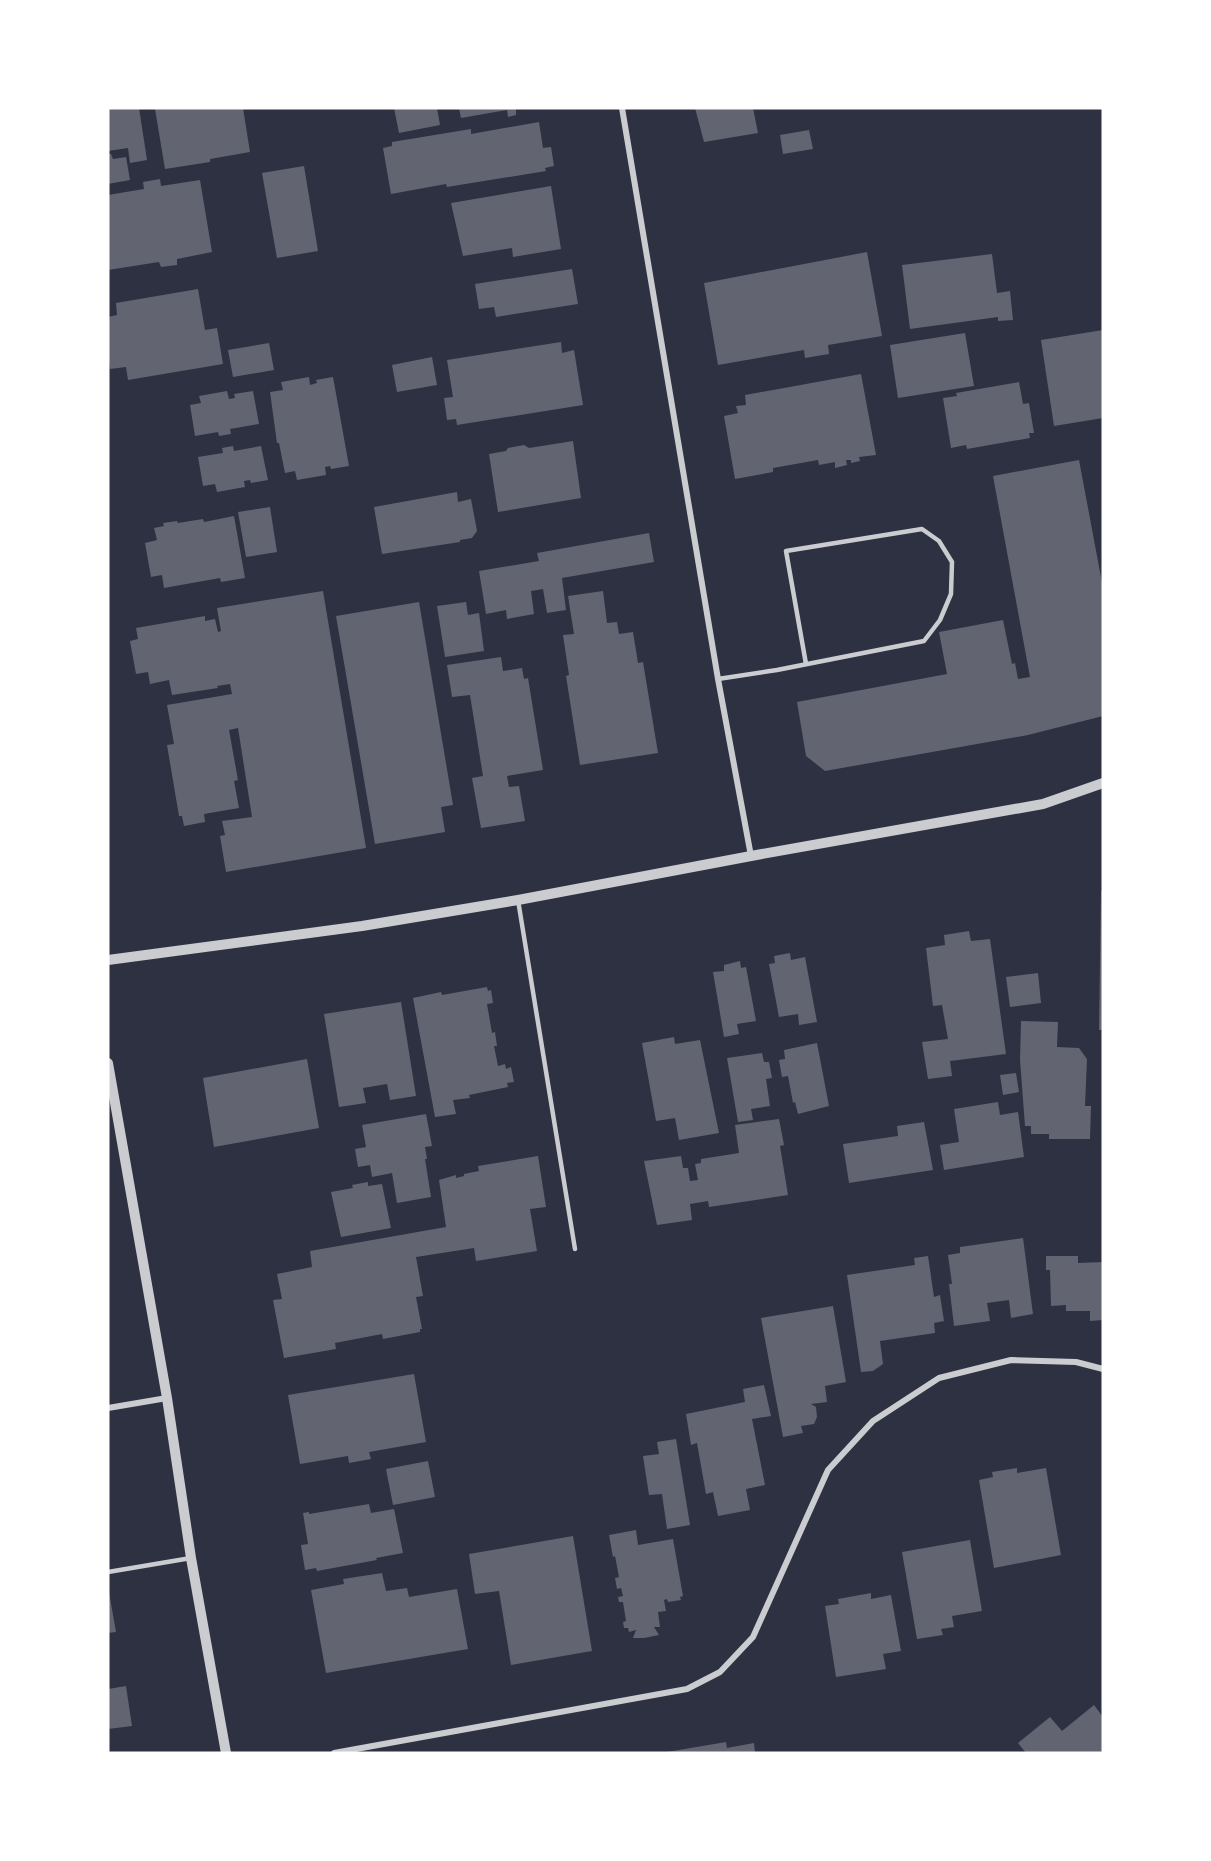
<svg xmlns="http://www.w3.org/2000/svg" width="1211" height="1861" viewBox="0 0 1211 1861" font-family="'Noto Sans',sans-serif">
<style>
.building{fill:#626471}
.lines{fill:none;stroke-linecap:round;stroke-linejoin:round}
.service{stroke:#caccd0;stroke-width:4.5}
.minor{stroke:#caccd0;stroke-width:6}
.tertiary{stroke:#caccd0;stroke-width:10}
</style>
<rect width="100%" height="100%" fill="#2d3142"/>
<path class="building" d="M108,108H139L147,160L130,163L128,148L108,151Z
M158,108H243L250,152L210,159V162L165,169L155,109Z
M394,108H437L440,125L399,133Z
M459,108H516V115L508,117L507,110L461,118Z
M695,108H753L758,133L704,142Z
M539,122L543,148L551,147L554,166L545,168L546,171L447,187L446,184L391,194L383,148L392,146V142L471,129V134Z
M809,130L813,149L783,154L780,135Z
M108,154H111L113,159L126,157L130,180L108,184Z
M304,166L318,251L277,258L262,173Z
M160,179L161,186L200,180L212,252L177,259V265L161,267L159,262L108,270V195L144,189L143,182Z
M551,186L561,249L513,257L512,248L463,256L451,203Z
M867,252L882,336L828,345L829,354L805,358L804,350L718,365L704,283Z
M992,254L997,293L1010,291L1013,320L998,321V317L910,329L902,265Z
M572,269L578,304L496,317L494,307L479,309L475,284Z
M198,289L205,330L217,328L223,364L128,380L126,367L110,369L108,356V317L117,315L116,303Z
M1103,330V418L1054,426L1041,340Z
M965,333L974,386L898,398L890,345Z
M561,342L562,353L574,350L583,405L457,425L456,419L447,420L444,398L453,397L447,360Z
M269,343L274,370L233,377L228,350Z
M432,357L437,385L397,392L392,365Z
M861,374L876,455L859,457L860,461L851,463V460H846L847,465L835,468V462L819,465L818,460L773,468V472L735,479L724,416L738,413L736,406L746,405L745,395Z
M309,377L310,385L317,383L316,380L333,377L349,466L331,469L330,466L325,467L326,475L297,480L295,471L285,473L279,443H277L270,392L283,390L281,382Z
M1019,382L1023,404L1029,403L1034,433H1029L1030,438L967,449L966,445L951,448L943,398L957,396L956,393Z
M227,391L229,399L235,398L234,394L253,391L259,424L230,429L231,434L219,436L218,432L195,436L190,405L201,403L199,396Z
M573,441L581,498L498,512L489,454L506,451L508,448L524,445L529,448Z
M233,446L234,451L261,446L268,480L251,483L250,480L244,481L245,487L217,492L215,484L203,486L198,457L223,453L222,448Z
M1079,460L1103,588V716L1028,735L825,771L806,756L797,702L947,674L939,632L1003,620L1012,664L1015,663L1018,679L1030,677L993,476Z
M457,492L458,502L471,499L477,531L472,538L460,540V542L382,554L374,507Z
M270,507L277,552L246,557L238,512Z
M234,516L245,578L221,582L220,578L164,588L162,575L151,577L145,543L157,540L154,528L164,526L163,523L177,521L178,523L203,519L204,522Z
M649,533L654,562L562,578L566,610L547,613L543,589L531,591L534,614L507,619L506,610L486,614L479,571L539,561L537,553Z
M323,591L366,848L226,872L220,836L225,835L222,821L252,817L238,728L229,730L238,780L234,781L239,808L204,814L205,822L184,826L182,816H179L167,745L174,744L167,705L232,694L230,684L217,686L218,688L172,695L169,680L150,684L148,672L136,674L130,641L138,639L136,628L205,616V621L215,619L218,632L221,631L217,608Z
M603,591L607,623L617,622L619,634L633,632L638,663L643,662L658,753L580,765L566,676L569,675L563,635L574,634L568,596Z
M419,602L453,805L441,807L445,832L375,844L336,616Z
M466,602L468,615L479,613L484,651L445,657L437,606Z
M501,657L503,671L522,668L524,679L528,678L543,770L507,776L509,787L519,786L525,821L481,828L472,778L483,776L470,695L452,697L447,665Z
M1101,891H1103V1030H1099Z
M969,931L971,941L990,939L1006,1054L950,1061L952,1076L928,1079L922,1042L948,1039L942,1005L933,1006L926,948L945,945L944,935Z
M790,953L791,960L805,957L817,1022L799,1025L798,1014L779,1017L769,964L775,963L774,956Z
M740,961L741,968L746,967L756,1021L737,1024L739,1034L724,1037L713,972L724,971V965Z
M1038,973L1041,1003L1010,1007L1006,977Z
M487,987L488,991L491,990L493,1003L487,1004L492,1033L495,1032L497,1046H494L498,1066L505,1064L506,1069L511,1067L514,1082L507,1083L508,1087L469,1095L470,1098L453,1100L456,1114L435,1117L413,998L441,992L442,995Z
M401,1002L416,1096L390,1100L387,1084L363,1088L366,1103L339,1107L324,1014Z
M1021,1021L1058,1022L1057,1047L1079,1048L1087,1059L1085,1106H1091L1090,1139H1049V1134H1031V1126H1025L1020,1060Z
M674,1037L675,1044L700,1040L719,1133L679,1140L675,1118L656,1121L642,1043Z
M817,1043L829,1106L798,1114L795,1102L793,1103L788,1076L782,1077L779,1060L785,1059L784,1050Z
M762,1053L764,1062H769L772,1078L766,1079L770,1106L751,1109L753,1120L738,1122L727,1058Z
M307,1059L319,1128L214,1147L203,1078Z
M1016,1073L1019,1092L1003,1095L1000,1075Z
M998,1102L1000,1115L1018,1112L1024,1157L944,1170L940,1145L959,1142L954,1109Z
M426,1114L432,1146L425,1147L427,1159H425L431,1197L397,1203L392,1173L372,1177L370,1165L358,1167L355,1149L366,1147L362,1125Z
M779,1119L784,1145L780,1146L788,1195L709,1207L708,1201L690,1204L692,1220L657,1225L644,1161L681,1156L683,1168H688L690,1181L698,1180L695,1164L701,1163V1159L739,1153L735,1125Z
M924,1122L933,1170L849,1183L843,1144L898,1136L897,1126Z
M538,1156L546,1207L530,1209L537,1251L476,1261L474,1248L416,1257L423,1296L416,1297L422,1329H420V1332L383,1339L382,1334L335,1343L336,1349L284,1358L273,1300L282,1299L277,1274L312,1267L310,1251L446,1227L439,1180L456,1175V1178L464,1176V1174L479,1171L478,1166Z
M368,1182V1186L382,1184L391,1228L341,1237L331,1192L353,1188L352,1185Z
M1023,1238L1033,1314L1011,1318L1009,1300L987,1303L990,1321L954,1326L949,1284H952L948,1255L960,1253V1247Z
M928,1256L934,1297L940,1295L944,1321L934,1323L935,1333L880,1341L883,1364L873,1371L861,1372L847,1275L915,1265L914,1258Z
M1046,1256H1078V1263L1103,1262V1320L1090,1321V1311H1066V1305L1051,1306L1050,1270H1046Z
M833,1306L846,1382L825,1386L827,1402L811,1404L816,1407L817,1417L814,1424L801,1426L803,1433L783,1437L761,1318Z
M414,1374L426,1442L369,1452L371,1459L349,1463L348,1456L300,1464L288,1395Z
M764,1385L771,1416L752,1419L765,1485L746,1489L750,1510L718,1516L713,1492L706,1494L697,1443L691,1445L686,1414L745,1402L743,1389Z
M676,1439L690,1525L667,1529L662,1494L649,1495L643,1456L659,1454L657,1442Z
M428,1461L435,1497L393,1505L386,1469Z
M1017,1468V1473L1046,1468L1061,1555L994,1568L979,1480L993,1477L992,1472Z
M369,1504L371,1513L394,1509L403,1553L376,1558L377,1560L317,1571L316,1568L305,1570L301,1545L308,1544L303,1513L309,1512V1514Z
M636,1530L638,1545L673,1539L683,1596L680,1597L681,1600L668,1602L667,1599L664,1600L666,1611L658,1612L660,1627H654L659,1635L644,1638H633L636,1630L629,1632L628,1628H624L623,1622L626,1621L623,1602H619L618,1597L623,1596L621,1588L617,1589L615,1578L619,1577L615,1556L613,1557L609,1535Z
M573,1536L592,1651L511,1665L499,1591L475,1594L469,1554Z
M970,1540L982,1611L952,1616L954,1627L941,1629L943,1635L917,1639L902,1552Z
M382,1573L386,1591L407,1588L409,1597L457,1589L468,1649L326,1673L311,1590L344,1584L343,1579Z
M109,1592L116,1632L108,1633V1593Z
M871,1593V1599L891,1595L901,1651L883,1654L886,1669L836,1677L825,1606L839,1604L838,1599Z
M126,1686L132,1726L108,1729V1689Z
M1094,1705L1103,1717V1753H1026L1018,1743L1050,1717L1062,1731Z
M726,1742L727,1748L754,1743L755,1753H661Z"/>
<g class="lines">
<path class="service" d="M718,679L777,670L924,641L940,620L951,594L952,562L939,541L922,529L786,551L806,664
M518,900L575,1249
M108,1572L191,1558"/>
<path class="minor" d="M622,108L718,679L751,856
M108,1408L167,1398
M334,1753L687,1689L720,1672L753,1637L828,1470L873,1421L939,1378L1011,1360L1076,1362L1103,1369"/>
<path class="tertiary" d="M108,960L362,926L518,900L751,856L1043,804L1103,783
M108,1063L167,1398L191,1558L226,1753"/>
</g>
<rect width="1211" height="1861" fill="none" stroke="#ffffff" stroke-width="219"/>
</svg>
